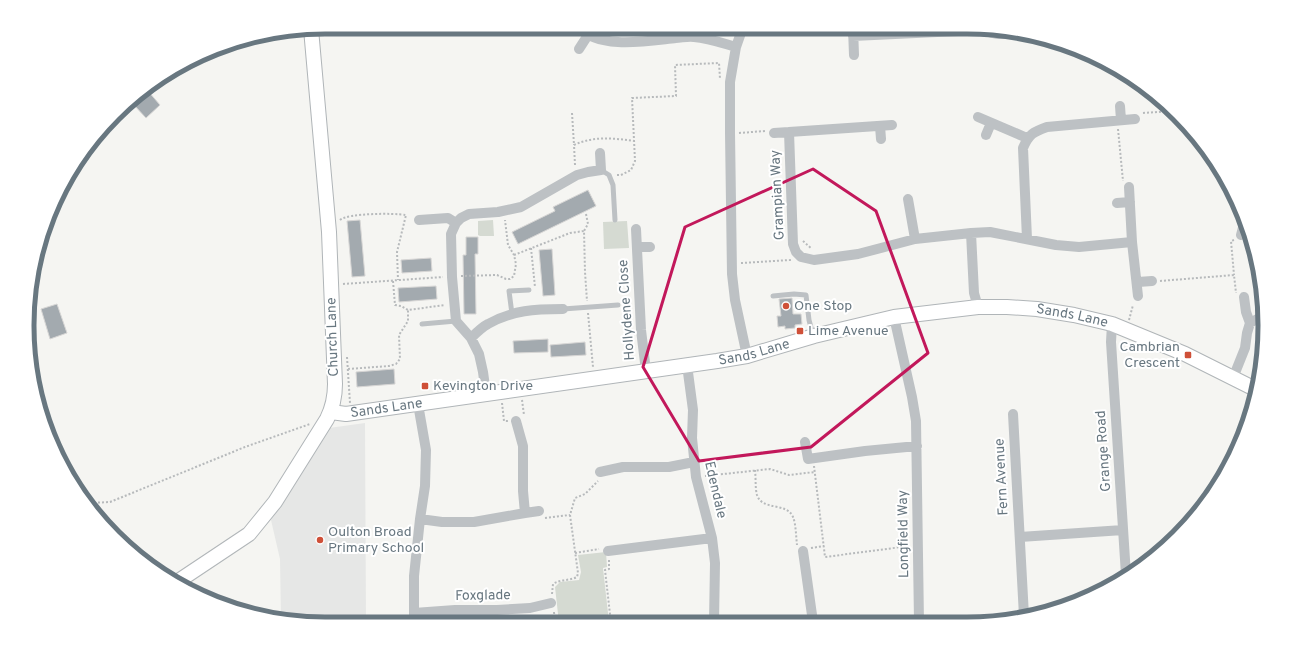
<svg xmlns="http://www.w3.org/2000/svg" width="1292" height="651" viewBox="0 0 1292 651" font-family="Overpass,sans-serif">
<style>
.built{fill:#e6e7e6}
.green{fill:#d5dad2}
.building{fill:#a3aaaf;stroke:#d7d6d5}
.lines{fill:none;stroke-linecap:round;stroke-linejoin:round}
.secondary-casing{stroke:#b0b5b8;stroke-width:16}
.path{stroke:#b7babc;stroke-width:2;stroke-dasharray:2 2;stroke-linecap:butt}
.lane{stroke:#bdc1c4;stroke-width:5}
.street{stroke:#bdc1c4;stroke-width:10}
.secondary{stroke:#fff;stroke-width:14}
.marked{fill:none;stroke:#c2185b;stroke-width:3;stroke-linejoin:round}
.poi-dot{fill:#cf5038;stroke:#fff;stroke-width:1.5}
.labels{text-anchor:middle;dominant-baseline:central;stroke-width:4;stroke-linejoin:round;paint-order:stroke}
.street-label{font-size:14px;fill:#687780;stroke:#fff}
.poi-label{font-size:14px;fill:#687780;stroke:#fff;text-anchor:start}
.rim{fill:none;stroke:#687780;stroke-width:5}
</style>
<rect width="100%" height="100%" fill="#f5f5f2"/>
<path class="built" d="M365,423L366,623H306L281,619L280,559L271,520L329,428Z"/>
<path class="green" d="M493,220L494,236H480L478,235V221Z
M627,221L629,248L604,249L603,222Z
M606,552L607,567L603,568L609,622L596,623L595,619L559,623L555,587L560,582L579,580L581,572L578,555Z"/>
<path class="building" d="M148,91L160,105L146,118L134,105Z
M588,190L596,206L518,244L512,232L555,211L553,207Z
M360,220L365,276L352,277L347,221Z
M466,237H478V254H475L476,314H464L463,255H466Z
M552,249L555,295L543,296L539,250Z
M431,258L432,271L402,273L401,260Z
M436,286L437,299L399,302L398,288Z
M792,298L793,314H801L802,324L795,325V328L785,329V326L778,327L777,316H781L779,299Z
M57,304L67,333L50,339L41,309Z
M548,339V352L514,353L513,341Z
M585,342L586,355L551,357L550,345Z
M394,369L395,384L357,387L356,372Z"/>
<g class="lines">
<defs>
<g id="secondary">
<path id="s1" d="M331,412L346,414L717,361L747,356L814,336L894,317L978,307H1007L1037,309L1074,315L1112,324L1185,354L1257,390"/>
<path d="M177,582L249,534L275,502L327,419C333,407 335,397 335,384L329,232L311,29"/>
</g>
</defs>
<use href="#secondary" class="secondary-casing"/>
<path class="path" d="M572,113L574,145
M1143,113L1172,111
M1118,129L1123,181
M739,133L765,131
M575,165L574,145C593,136 613,138 634,141
M617,175H621L631,170L635,161L632,98L676,96L675,65L719,63L720,79
M586,214L588,224L584,231L585,272L587,301
M340,220C348,213 394,213 406,215L397,252L398,280
M1234,240L1231,241L1234,275
M803,241L812,249
M531,248L535,287
M514,255L570,233L584,231
M741,263L791,260
M461,276L497,275L506,279H510L514,276L516,264L514,255L508,245L505,220
M393,281L395,305L401,306L408,310L445,305
M1160,281L1234,275L1236,293
M343,284L443,277
M588,313L593,367
M1129,320L1133,305
M347,357L350,403
M348,369L389,366L396,364L400,359L399,335L408,321V310
M522,400L524,415
M502,403L504,421H508
M814,466L825,557L909,546
M755,470C756,478 755,488 757,495C762,511 787,502 793,517C796,524 796,537 797,545
M705,476L770,469L789,475L815,472
M90,503L110,502L245,447L310,424
M545,518L570,515
M811,548L824,546
M575,553L599,549
M609,560V569L605,570L611,623
M552,594L553,584C560,579 569,581 577,577L578,573L570,515L575,498L585,494L598,481
M554,612L555,623"/>
<path class="lane" d="M601,170L609,175L613,185L615,220
M773,296L794,294L806,295L809,320L813,335
M563,309L618,305
M512,314L509,291L529,290
M422,324L456,321"/>
<path class="street" d="M578,27C600,50 647,41 676,38C681,38 688,36 694,37C708,38 722,43 736,47
M743,27L736,47L730,82V133L732,274L735,300L747,356
M853,28L854,55
M981,28C992,36 1004,34 1017,33
M853,36L958,31L969,28
M579,49L588,35
M1120,106L1121,120
M978,117L1027,138
M892,125L789,132L793,244L796,252L801,257L814,260L858,254L915,239L971,233L990,232L1056,245L1079,247L1132,242
M880,126L881,139
M774,133L789,132
M986,135L991,123
M1129,187L1132,242L1138,296
M908,199L915,239
M1117,203L1130,202
M1239,207L1240,215L1244,218
M419,220L448,218L456,223L461,218L469,214L498,212L521,207L577,175L588,172L601,170L600,153
M456,223L451,234L452,277L456,321L471,338L479,354L483,372L486,394
M636,229L641,330L646,371
M971,233L974,293L978,307
M1241,235L1245,220
M1027,239L1023,148C1029,134 1033,132 1047,127L1135,119
M637,247H650
M1138,282L1152,281
M894,317L912,397L916,421L919,622
M1250,323L1259,318H1263
M1112,324L1111,342L1126,575
M471,338C476,333 482,327 488,324C513,310 535,309 563,309
M687,365L693,410L692,438L696,477L712,538L715,563L714,622
M1233,378L1245,348L1247,333L1250,323L1246,312L1244,297
M1013,414L1024,616
M805,442L808,459L865,451L917,446
M600,472L623,467H669L694,462
M525,513L539,511
M420,519L442,522H474L525,513L523,491V446L516,421
M1020,537L1123,530
M608,551L712,538
M803,551L813,622
M414,613L455,610H497L530,608L551,603
M414,623V576L420,519L425,486L426,450L418,404"/>
<use href="#secondary" class="secondary"/>
</g>
<path class="marked" d="M813,169L876,211L928,353L811,447L699,461L643,367L685,227Z"/>
<g class="poi-dot">
<circle cx="786" cy="306" r="4"/>
<rect x="796" y="327" width="8" height="8" rx="2"/>
<rect x="1184" y="351" width="8" height="8" rx="2"/>
<rect x="421" y="382" width="8" height="8" rx="2"/>
<circle cx="320" cy="540" r="4"/>
</g>
<g class="labels">
<g class="street-label">
<text transform="translate(778 195) rotate(-93)">Grampian Way</text>
<text transform="translate(627 310) rotate(-94)">Hollydene Close</text>
<text stroke="none"><textPath href="#s1" startOffset="752">Sands Lane</textPath></text>
<text transform="translate(333 337) rotate(-92)">Church Lane</text>
<text stroke="none"><textPath href="#s1" startOffset="428">Sands Lane</textPath></text>
<text stroke="none"><textPath href="#s1" startOffset="56">Sands Lane</textPath></text>
<text transform="translate(1104 451) rotate(-94)">Grange Road</text>
<text transform="translate(1002 477) rotate(-93)">Fern Avenue</text>
<text transform="translate(715 490) rotate(77)">Edendale</text>
<text transform="translate(904 534) rotate(-91)">Longfield Way</text>
<text transform="translate(483 596) rotate(-1)">Foxglade</text>
</g>
<g class="poi-label">
<text x="794" y="306">One Stop</text>
<text x="808" y="331">Lime Avenue</text>
<text x="1180" y="347" text-anchor="end">Cambrian<tspan x="1180" dy="16">Crescent</tspan></text>
<text x="433" y="386">Kevington Drive</text>
<text x="328" y="532">Oulton Broad<tspan x="328" dy="16">Primary School</tspan></text>
</g>
</g>
<path d="M0 0H1292V651H0ZM325 34H967A291 291 0 0 1 1258 325V326A291 291 0 0 1 967 617H325A291 291 0 0 1 34 326V325A291 291 0 0 1 325 34Z" fill="#fff" fill-rule="evenodd"/>
<path class="rim" d="M325 34H967A291 291 0 0 1 1258 325V326A291 291 0 0 1 967 617H325A291 291 0 0 1 34 326V325A291 291 0 0 1 325 34Z"/>
</svg>
